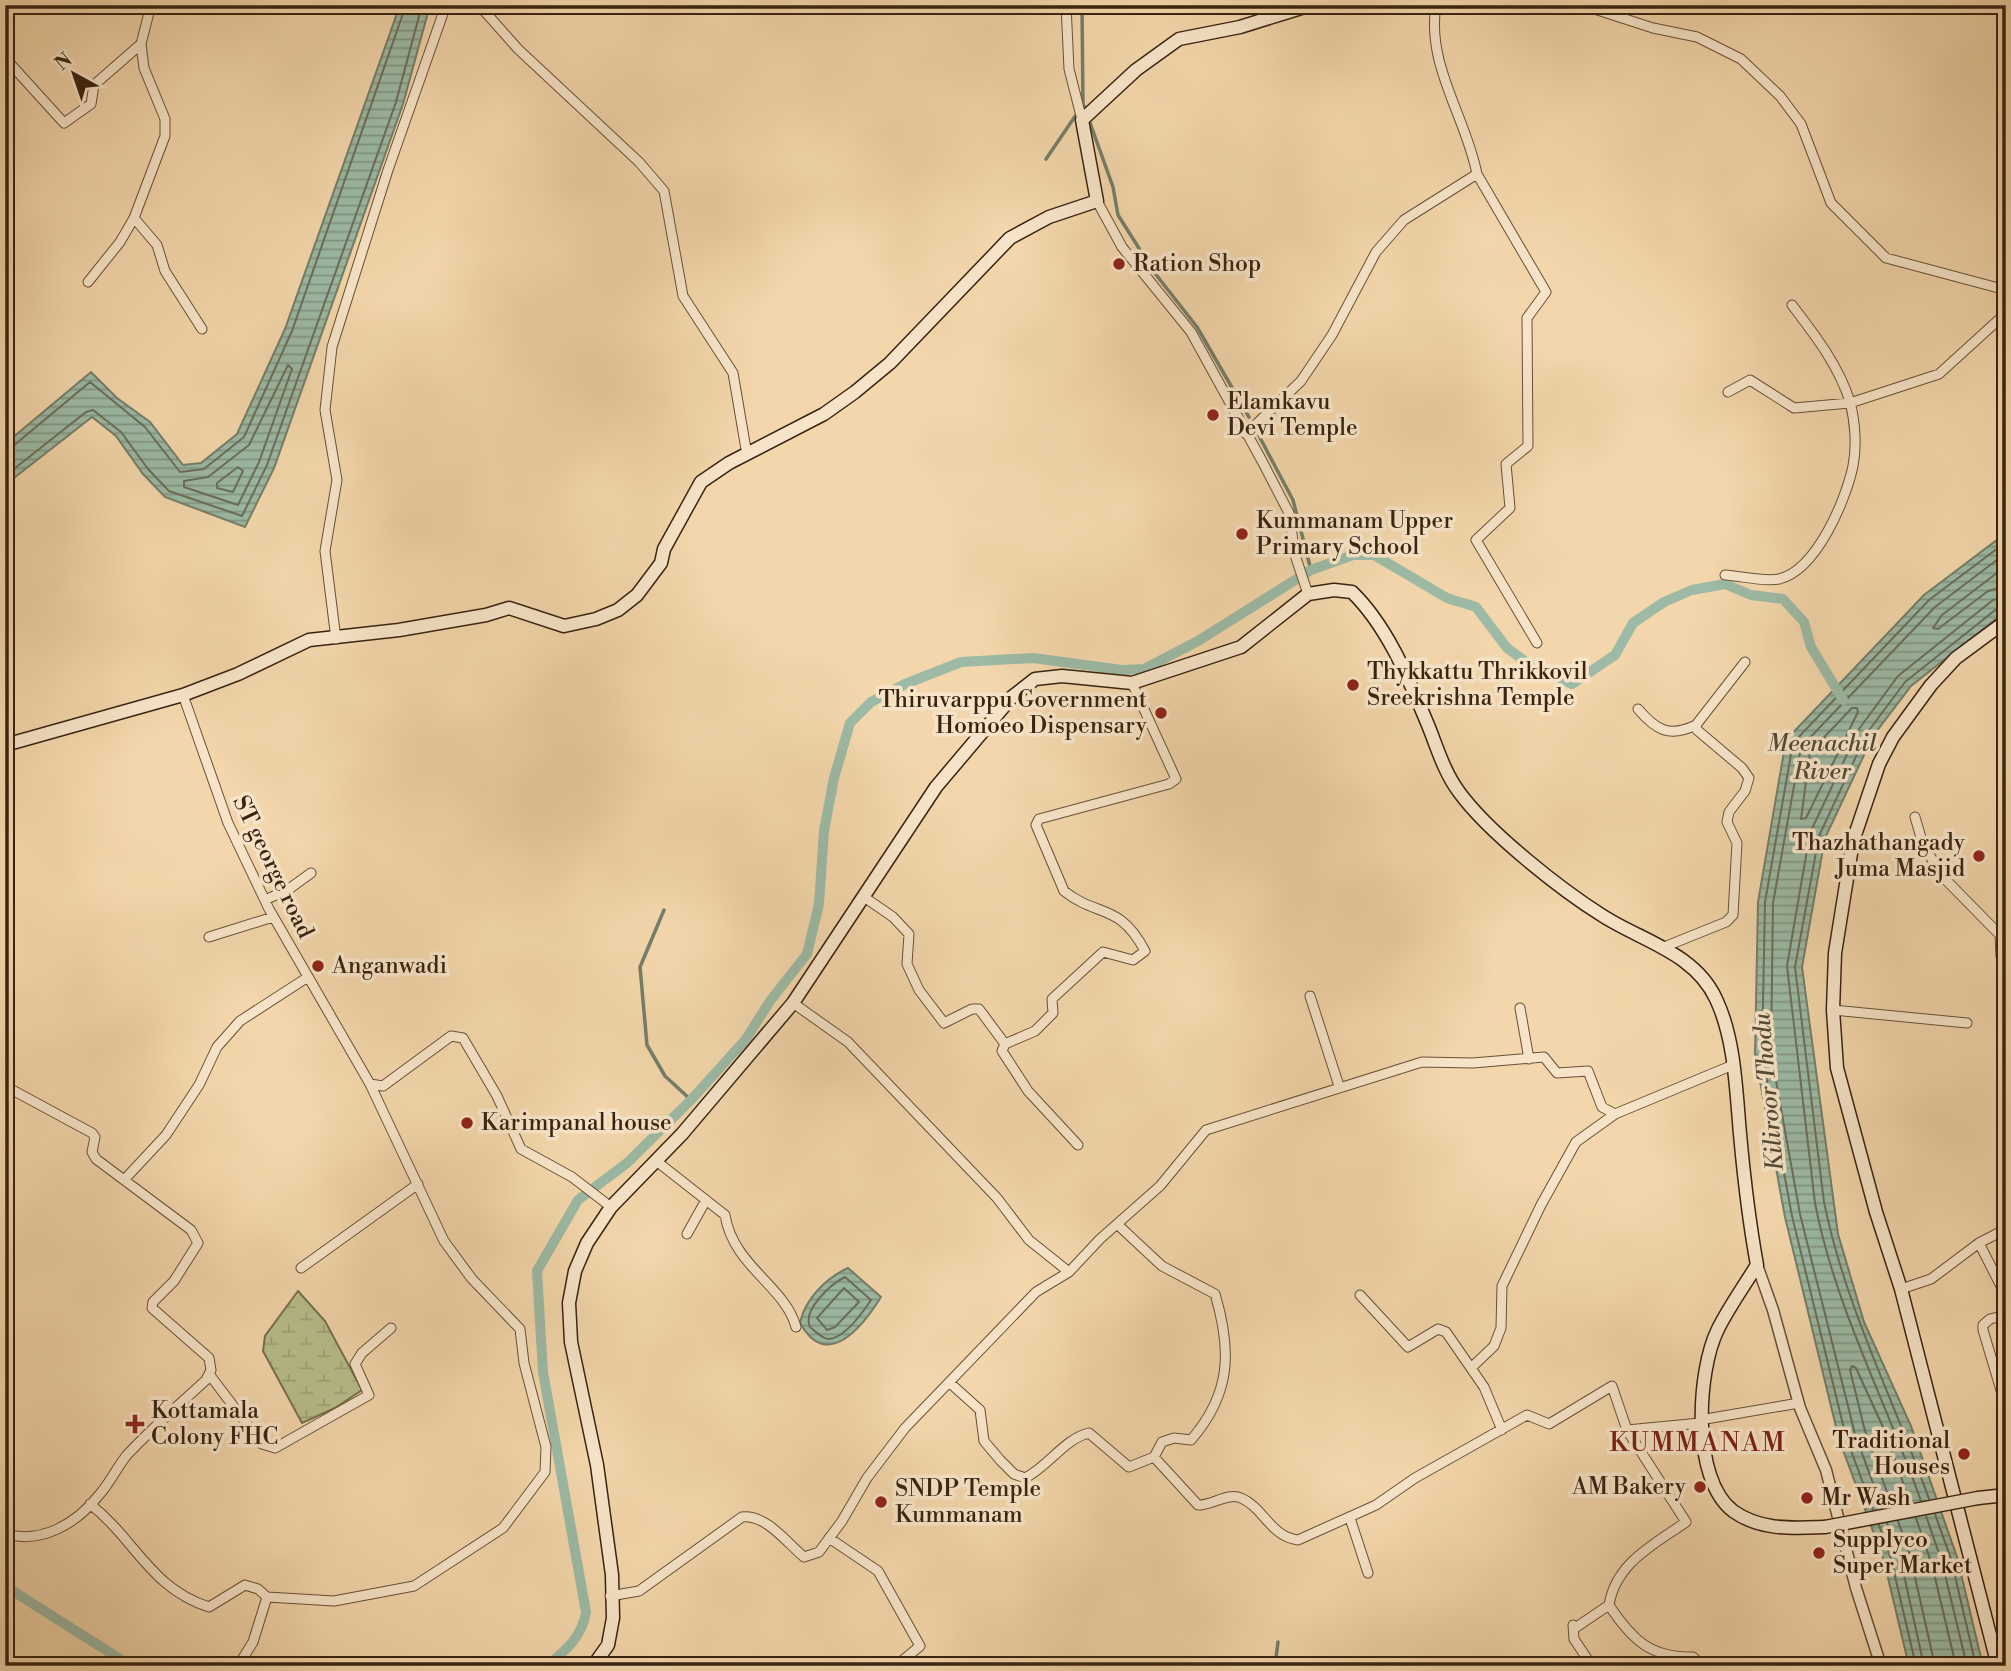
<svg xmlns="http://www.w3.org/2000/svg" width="2011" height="1671" viewBox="0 0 2011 1671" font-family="'Libre Bodoni',serif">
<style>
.wetland{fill:url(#wetland-marsh);stroke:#78704e;stroke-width:2}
.water{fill:url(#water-rules);stroke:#747e69;stroke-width:2}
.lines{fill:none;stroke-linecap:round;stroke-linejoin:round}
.shore{stroke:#6a6e5a;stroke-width:2}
.stream{stroke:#747e69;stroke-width:3.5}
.canal{stroke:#9cbaa5;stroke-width:10}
.minor-casing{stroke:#685037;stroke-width:11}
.tertiary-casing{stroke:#685037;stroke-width:13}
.secondary-casing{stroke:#392310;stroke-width:15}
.minor{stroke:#f7e4c8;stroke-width:9}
.tertiary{stroke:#f7e4c8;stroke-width:10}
.secondary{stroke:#f7e4c8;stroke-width:12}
.secondary-bridge-casing{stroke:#392310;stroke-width:15;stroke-linecap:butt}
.secondary-bridge{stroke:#f7e4c8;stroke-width:12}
.poi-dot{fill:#8f2418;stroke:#f7e4c8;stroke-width:2.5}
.labels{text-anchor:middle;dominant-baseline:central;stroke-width:7;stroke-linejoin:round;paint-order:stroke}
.poi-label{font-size:23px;fill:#392310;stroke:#f7e4c8;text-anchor:start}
.street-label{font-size:23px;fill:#392310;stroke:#f7e4c8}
.water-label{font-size:24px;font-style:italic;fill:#524935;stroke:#f7e4c8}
.quarter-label{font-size:26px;letter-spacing:2px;fill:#7a1f14;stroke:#f7e4c8}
</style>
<defs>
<pattern id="wetland-marsh" width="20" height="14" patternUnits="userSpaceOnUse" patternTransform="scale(1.75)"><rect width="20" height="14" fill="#b8be8b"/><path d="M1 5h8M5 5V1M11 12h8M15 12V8" fill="none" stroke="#9fa377"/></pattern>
<pattern id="water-rules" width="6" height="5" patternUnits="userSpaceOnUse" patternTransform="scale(1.75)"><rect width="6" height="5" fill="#9cbaa5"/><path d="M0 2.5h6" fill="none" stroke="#809785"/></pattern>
</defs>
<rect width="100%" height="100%" fill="#f3d6ab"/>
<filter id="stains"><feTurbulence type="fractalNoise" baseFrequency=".00286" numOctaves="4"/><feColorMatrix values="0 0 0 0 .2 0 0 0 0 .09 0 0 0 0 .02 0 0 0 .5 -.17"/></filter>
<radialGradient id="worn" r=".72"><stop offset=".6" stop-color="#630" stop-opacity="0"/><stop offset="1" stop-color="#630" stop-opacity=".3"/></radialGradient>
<path class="wetland" d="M298,1291L325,1321L362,1390L335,1408L302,1423L263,1351L265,1336Z"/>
<path class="water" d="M400,5H430L403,104L274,468L245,527L165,497L143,474L116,436L92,417L5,485V444L91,372L117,398L150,422L183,465L201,463L237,434L285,329Z
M2006,533V611L1911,686L1873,736L1825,838L1802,967L1838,1234L1864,1322L1911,1426L1957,1557L1983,1666H1909L1884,1561L1839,1439L1785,1217L1755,1054L1758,902L1786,740L1924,595Z
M848,1268L881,1297C863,1326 827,1372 800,1323C805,1299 826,1278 848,1268Z"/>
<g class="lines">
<path class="shore" d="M288,365L292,369L259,462L238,505L184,487V481L208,477L249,445Z
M5,449L12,447L90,382L145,427L180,472L204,469L244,437L292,331L406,5
M238,467L243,471L233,492L217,488V483Z
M5,476L86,412L93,410L121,432L148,469L169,491L242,516L267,465L396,102L422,5
M2006,566L1942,615L1933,628L1938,629L1988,591L2006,586
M1852,708H1857L1858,712L1806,818L1801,819L1810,752Z
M845,1277L871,1300C863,1312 845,1338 829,1339C822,1339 815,1331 810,1327C802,1310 831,1284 845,1277Z
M844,1288L859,1302L835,1327L827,1330L817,1318Z
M1929,1499C1894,1400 1845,1306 1824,1202L1795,967L1819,836L1867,733L1905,682L1999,607L2006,606
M1921,1501C1886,1401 1835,1307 1815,1203L1787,966L1810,833L1859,729L1898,676L1993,600L2006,597
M1892,1506L1865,1431L1850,1370L1852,1366L1856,1368L1887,1436L1910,1503
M1882,1508L1855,1434L1800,1214L1771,1053L1773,903L1801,747L1935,607L2006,553
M1873,1510L1846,1437L1792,1216L1762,1054L1765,902L1793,743L1929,600L2006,542
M1935,1514L1951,1559L1976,1666
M1926,1516L1942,1562L1967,1666
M1916,1518L1932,1565L1956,1666
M1898,1521L1910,1555L1935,1666
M1887,1523L1900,1557L1924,1666
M1879,1525L1891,1559L1916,1666"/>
<path class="stream" d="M1082,5L1083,106
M1084,106L1113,187L1118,215L1154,272L1197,327L1249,417
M1046,159L1078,112
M1258,434L1293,500L1311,570
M664,910L640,967L647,1045L665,1076L691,1100
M1275,1666L1278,1642"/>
<path class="canal" d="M5,1586L131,1666
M547,1666C566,1650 582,1637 586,1612L543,1372L537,1271L578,1200L627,1163L691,1100L746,1039L770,1001L807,954L819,904L824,831L834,778L850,723L871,702L905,684L961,662L1033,658L1122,670L1144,669L1198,641L1311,570L1353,555H1374L1447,598L1476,607L1507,648L1526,662L1572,684L1615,655L1633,623L1664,602L1692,590L1725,584L1751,595L1783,599L1804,622L1811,647L1843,700"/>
<defs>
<path id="minor" d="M479,5L518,49L639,162L664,191L683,296L733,373L747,455
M1066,5L1069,69L1082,120
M1582,5L1653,28L1697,37L1741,59L1780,96L1801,124L1831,203L1886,258L2006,290
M5,58L64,123L91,104L94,85L141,44
M1477,174L1546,292L1527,318L1528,446L1506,464L1510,508L1476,540L1537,643
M1097,201L1122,247L1191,332L1262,461L1289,513L1295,555L1308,594
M134,218L157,245L165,271L202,329
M88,282L120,242L134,218L165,136V119L144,68L141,44L151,5
M1728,392L1750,380L1794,408L1850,403L1939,374L2006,313
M1246,434L1301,381L1332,335L1376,252L1404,220L1477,174C1466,117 1426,65 1436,5
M1725,575C1741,576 1764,582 1779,579C1817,570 1846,499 1853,466C1857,446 1855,421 1850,402C1839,366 1815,335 1792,305
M336,639L325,551L337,480L325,410L332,347L388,170L446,5
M183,695L228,823L269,909L370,1084L383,1086L451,1036L463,1038L497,1096L521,1149L572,1177L611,1207
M1638,709C1656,730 1669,738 1696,725
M1915,817L1922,841L1940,874L2000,935L2001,956L2006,968
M864,897L893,917L909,934L907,964L919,990L944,1023L972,1009H979L1005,1044
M265,900L289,889L311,873
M209,937L273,917
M1664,947L1726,922L1733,915L1737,843L1727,822L1729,812L1745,791L1749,778L1742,768L1697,730L1696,725L1745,662
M1310,996L1339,1086
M793,1003L848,1042L997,1198L1029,1240L1069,1272
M1520,1008L1529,1059
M1833,1010L1967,1023
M5,1086L92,1133L95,1137L92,1152L96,1159L191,1230L198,1243L174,1281L153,1302L152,1308L209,1358L211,1370L206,1380C180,1404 152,1428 127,1455C117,1467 110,1483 99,1495C76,1524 42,1544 5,1534
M1078,1145L1028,1091L1002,1051L1005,1044L1035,1031L1053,1013L1052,999L1103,952L1133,960L1145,951C1119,902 1098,918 1064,891L1036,825L1039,819L1169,784L1176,779L1132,683
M655,1160L725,1215C733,1266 785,1286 796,1327
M124,1180L166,1135L199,1085L217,1047L240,1021L308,977
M1117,1224L1162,1266L1215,1294C1232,1351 1231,1394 1191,1440L1174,1438L1162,1442L1154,1457
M687,1234L706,1200
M1979,1243L2006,1296
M301,1268L418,1184
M1901,1289L1931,1279L1979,1243L2006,1229
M1360,1295L1408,1347L1438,1329L1446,1332L1484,1387L1502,1430
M2006,1315L1990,1319L1983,1325V1330L2006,1407
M1471,1368L1494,1346L1501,1328L1502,1286L1541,1205L1576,1142L1615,1114
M209,1374L262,1444L275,1448L369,1395L355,1364L362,1353L391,1328
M950,1383L980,1410L984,1441L1000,1460L1014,1474L1025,1478C1049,1466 1064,1439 1089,1433L1129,1467L1154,1457L1198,1505C1211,1506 1228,1492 1241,1498C1263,1507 1271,1537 1298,1540L1376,1505L1415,1478L1527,1415L1549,1424L1612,1386L1627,1430L1686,1522C1653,1545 1616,1563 1609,1605L1575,1628L1573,1625L1574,1639L1592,1666
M1700,1420L1799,1403
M1627,1430L1700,1423
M90,1504C135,1539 150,1588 209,1607L245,1585L258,1589L267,1597L253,1642L238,1666
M1350,1518L1368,1573
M829,1538L878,1571L920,1646L896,1666
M610,1596L639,1591L742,1517C766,1514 787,1543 804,1557L819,1552L842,1521L867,1478L905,1428L1036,1292L1069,1272L1100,1239L1160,1186L1206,1130L1422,1062L1473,1063L1544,1057L1557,1073L1588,1071L1602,1107L1615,1114L1733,1065
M267,1597L334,1601L414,1586L503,1528L545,1472L546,1447L524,1363L520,1329L472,1279L444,1241L370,1084
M1609,1605C1632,1640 1651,1658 1693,1657L1703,1666"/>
<path id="tertiary" d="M1757,1265L1773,1310L1800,1408L1826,1470L1856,1588L1881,1666"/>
<path id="secondary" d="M5,745L183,695L238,674L309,640L399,630L486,615L509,608L564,626L596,619L618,610L637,595L661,563L664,549L701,482L729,463L824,414L855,392L890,363L1010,238L1049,217L1097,201L1082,120L1136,70L1179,39L1240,27L1311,5
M1978,1498L2006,1495
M593,1666L608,1645L613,1618L612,1575L597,1465L571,1342L569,1303L575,1271L587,1243L611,1207L682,1134L793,1003L936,787L1012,697L1035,679L1062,676L1132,683L1241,647L1308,594L1334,590L1352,592C1388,627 1409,680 1428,725C1437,747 1444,772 1459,792C1488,832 1560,889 1603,916C1642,941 1695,953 1716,999C1735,1039 1736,1090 1740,1134C1744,1178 1749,1221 1757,1265C1744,1286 1729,1307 1718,1329C1697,1371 1691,1479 1733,1511C1761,1531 1793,1528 1825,1527
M1998,1666L1901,1289L1876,1212L1837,1068L1833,1010L1835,953L1853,841L1879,764L1893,737L1931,685L1956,658L2006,621"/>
</defs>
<use href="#minor" class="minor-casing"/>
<use href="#tertiary" class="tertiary-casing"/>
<use href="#secondary" class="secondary-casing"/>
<use href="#minor" class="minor"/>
<use href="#tertiary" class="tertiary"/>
<use href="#secondary" class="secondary"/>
<defs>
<path id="secondary-bridge" d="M1825,1527L1978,1498"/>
</defs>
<use href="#secondary-bridge" class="secondary-bridge-casing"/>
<use href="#secondary-bridge" class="secondary-bridge"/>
</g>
<g class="poi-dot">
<circle cx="1119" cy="264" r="7"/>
<circle cx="1213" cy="415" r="7"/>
<circle cx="1242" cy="534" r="7"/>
<circle cx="1353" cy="685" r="7"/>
<circle cx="1161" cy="713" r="7"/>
<circle cx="1979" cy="856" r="7"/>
<circle cx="318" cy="966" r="7"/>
<circle cx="467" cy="1123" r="7"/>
<path d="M131.5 1413.5h7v7h7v7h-7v7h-7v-7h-7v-7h7z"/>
<circle cx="1964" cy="1454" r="7"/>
<circle cx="1700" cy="1487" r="7"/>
<circle cx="1807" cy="1498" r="7"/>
<circle cx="881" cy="1502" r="7"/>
<circle cx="1819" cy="1553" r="7"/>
</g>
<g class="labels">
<g class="poi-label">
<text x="1133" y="264">Ration Shop</text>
<text x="1227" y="402">Elamkavu<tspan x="1227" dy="26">Devi Temple</tspan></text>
<text x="1256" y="521">Kummanam Upper<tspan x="1256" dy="26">Primary School</tspan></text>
<text x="1367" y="672">Thykkattu Thrikkovil<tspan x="1367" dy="26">Sreekrishna Temple</tspan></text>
<text x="1147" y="700" text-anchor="end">Thiruvarppu Government<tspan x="1147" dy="26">Homoeo Dispensary</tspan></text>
<text x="1965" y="843" text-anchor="end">Thazhathangady<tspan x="1965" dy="26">Juma Masjid</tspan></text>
<text x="332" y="966">Anganwadi</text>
<text x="481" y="1123">Karimpanal house</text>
<text x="151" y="1411">Kottamala<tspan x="151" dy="26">Colony FHC</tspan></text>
<text x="1950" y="1441" text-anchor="end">Traditional<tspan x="1950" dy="26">Houses</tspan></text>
<text x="1686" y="1487" text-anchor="end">AM Bakery</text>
<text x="895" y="1489">SNDP Temple<tspan x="895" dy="26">Kummanam</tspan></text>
<text x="1821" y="1498">Mr Wash</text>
<text x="1833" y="1540">Supplyco<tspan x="1833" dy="26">Super Market</tspan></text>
</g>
<g class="street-label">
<text transform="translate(273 867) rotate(64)">ST george road</text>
</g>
<g class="water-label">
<text x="1822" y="744">Meenachil<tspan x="1822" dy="28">River</tspan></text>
<text transform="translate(1769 1092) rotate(-95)">Kiliroor Thodu</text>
</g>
<g class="quarter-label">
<text x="1698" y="1443">KUMMANAM</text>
</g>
</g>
<rect width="2011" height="1671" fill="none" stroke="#f3d6ab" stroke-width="28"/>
<rect x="7" y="7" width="1997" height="1657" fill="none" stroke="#392310" stroke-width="3.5"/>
<rect x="14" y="14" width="1983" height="1643" fill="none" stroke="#392310" stroke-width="2"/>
<g transform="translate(74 74) rotate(320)" stroke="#f7e4c8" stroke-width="5" paint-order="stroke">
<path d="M0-5L12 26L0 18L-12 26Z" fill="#392310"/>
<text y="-10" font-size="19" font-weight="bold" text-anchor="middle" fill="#392310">N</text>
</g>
<rect width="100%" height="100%" filter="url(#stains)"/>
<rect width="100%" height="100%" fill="url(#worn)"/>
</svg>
